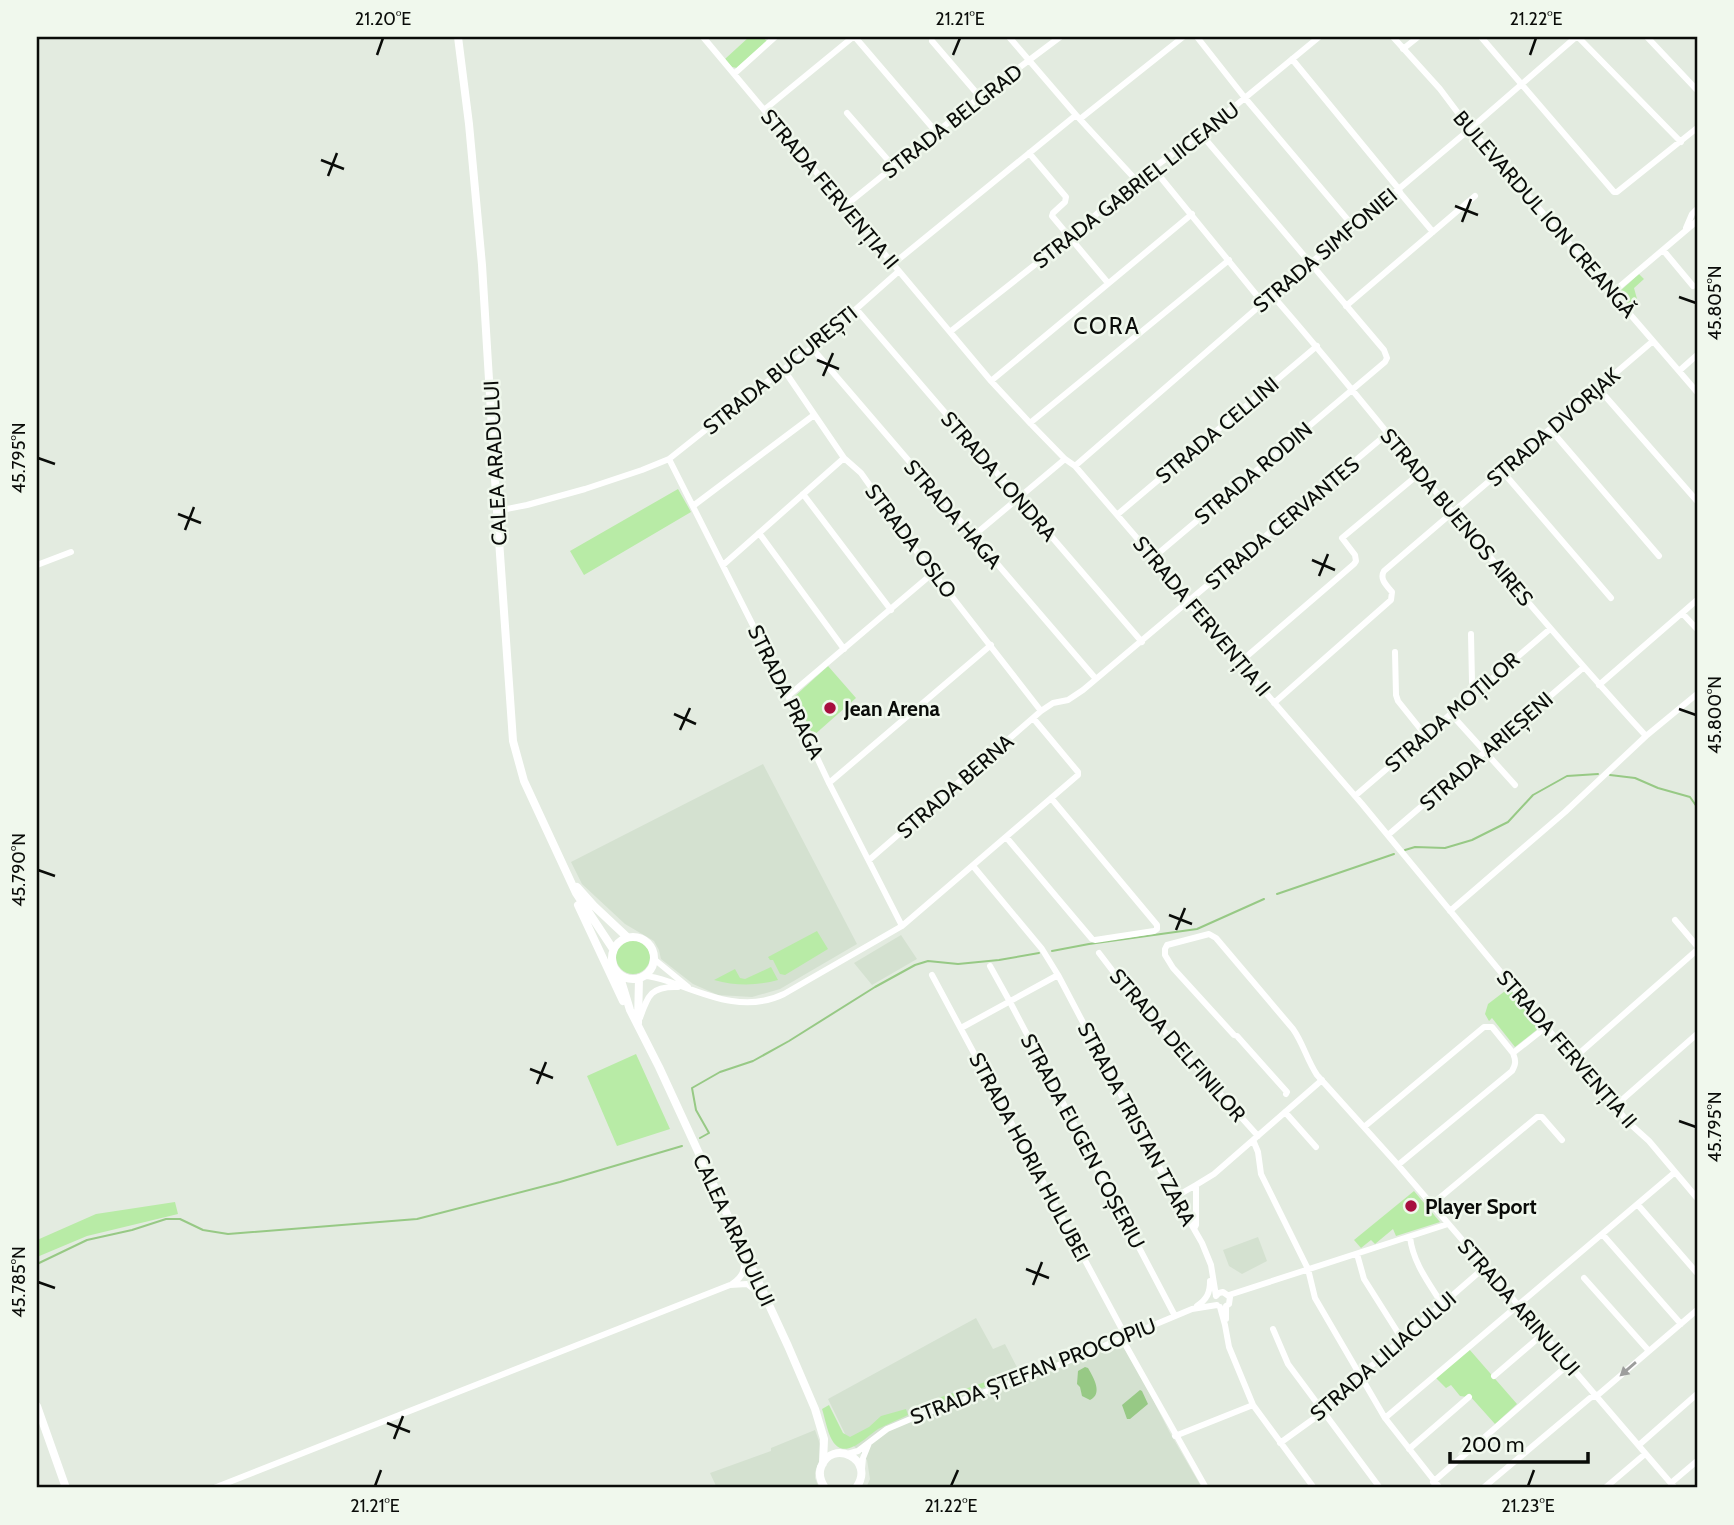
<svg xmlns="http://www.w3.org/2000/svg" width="1734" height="1525" viewBox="0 0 1734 1525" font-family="Cabin,sans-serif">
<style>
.built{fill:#d4e1d0}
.green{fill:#b8eba6}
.water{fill:#97c985}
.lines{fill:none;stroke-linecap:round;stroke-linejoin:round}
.stream{stroke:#97c985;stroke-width:2}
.minor{stroke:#fff;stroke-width:6}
.major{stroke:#fff;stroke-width:8}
.oneway{fill:#9d9e9d}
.ticks{fill:none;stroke:#0a0c09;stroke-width:2.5}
.poi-dot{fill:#a70f3e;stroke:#f0f8ed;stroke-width:2.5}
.labels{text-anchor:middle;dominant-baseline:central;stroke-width:5;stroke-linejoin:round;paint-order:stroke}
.street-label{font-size:21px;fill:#0a0c09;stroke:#f0f8ed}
.poi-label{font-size:21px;font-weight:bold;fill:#0a0c09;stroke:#f0f8ed;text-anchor:start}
.neighbourhood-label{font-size:23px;letter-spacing:2px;fill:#0a0c09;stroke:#f0f8ed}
.neatline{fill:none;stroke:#0a0c09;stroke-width:2.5}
.ticks-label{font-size:18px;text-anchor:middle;fill:#0a0c09}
</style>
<rect width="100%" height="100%" fill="#e3ebe0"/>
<path class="built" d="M763,764L857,944L780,989L752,997L718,995L693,984L661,959L659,950L654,941L625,924L582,884L571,862Z
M901,935L917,959L872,985L854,963Z
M1258,1237L1267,1261L1242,1274L1229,1266L1223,1250Z
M976,1318L993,1349L1005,1344L1020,1373L1121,1337L1170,1433L1202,1488H866L870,1479L867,1460L848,1440L828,1399Z
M815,1430L820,1444L821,1457L815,1472V1478L819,1488H717L710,1473L771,1451V1448Z"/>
<path class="green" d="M749,37H762L767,41L737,68L732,67L725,59Z
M1639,274L1644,279L1634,288L1637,299L1629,306L1618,293Z
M678,489L691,512L584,575L570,551Z
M828,666L856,698L813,736L795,696Z
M817,931L828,949L785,975L780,974L773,960H770L768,957Z
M616 957a17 17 0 1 1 34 0a17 17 0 1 1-34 0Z
M771,967L778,980C756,986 736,986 714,980L735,969L740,978L745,979Z
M1509,988L1539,1025V1028L1515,1047L1492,1018L1489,1021L1485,1014L1488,1004Z
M636,1054L670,1129L617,1146L587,1076Z
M1414,1191L1440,1222L1396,1236L1393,1229L1375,1244L1371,1240L1361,1248L1354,1240Z
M175,1202L178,1214L87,1236L37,1257V1240L96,1214Z
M1469,1349L1517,1404L1495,1424L1469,1395L1467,1397L1460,1396L1451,1385L1446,1388L1436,1378Z
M997,1378V1381L996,1383L916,1412L912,1407Z
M829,1405L843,1433L850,1437L869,1427L881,1416L906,1409L908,1415C898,1420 887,1424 878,1429C866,1437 844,1462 832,1440C827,1431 825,1418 822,1409Z"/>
<path class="water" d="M1085,1367L1088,1368C1094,1378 1103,1394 1090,1400L1082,1396L1080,1387L1077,1384L1078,1371Z
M1140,1390L1142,1391L1148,1404L1130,1419H1127L1122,1405Z"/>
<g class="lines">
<path class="stream" d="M1610,775L1635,778L1658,788L1690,797L1697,807
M1405,850L1415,847L1445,848L1472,840L1508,822L1533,795L1567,776L1598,774
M1277,894L1394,854
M1052,951L1089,944L1197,929L1264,899
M700,1138L709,1133L696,1110L692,1088L720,1072L753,1061L789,1041L875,987L915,965L928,961L958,964L999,960L1039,953
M37,1264L87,1240L132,1230L166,1219H180L203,1230L228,1234L417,1219L560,1182L682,1146"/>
<path class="minor" d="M703,37L991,381L1030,423L1065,459L1075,466L1185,594L1188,602L1219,639L1362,804L1546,1027L1629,1123L1649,1141L1697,1198
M855,37L937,133
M1009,37L1076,115L1136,180
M1197,37L1245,98L1353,226
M1393,37L1440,89L1467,125L1697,392
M1481,37L1614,192H1617L1697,128
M1578,37L1681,142
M1647,37L1697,90
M932,41L980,97
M1403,49L1418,37
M1292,59L1398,188L1401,194L1433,232
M734,74L775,37
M764,110L853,37
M847,113L894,167
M1080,119L1183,37
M1029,153L1066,197L1065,202L1053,213L1052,216L1108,283
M1153,168L1263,303
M845,206L980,97L1060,37
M1686,228L1692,214L1697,209
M1663,250L1693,286
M893,264L1076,115
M1612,293L1697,221
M1272,295C1335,367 1394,442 1455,515C1517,590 1580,664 1646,736
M1346,306L1475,196
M857,310L1142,642
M951,331L1070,237L1136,180L1201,134L1319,37
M812,348L1096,679
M784,370L844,458L861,473L878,497L889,516L1041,711
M1679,371L1697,355
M991,381L1192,214
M1598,388L1697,501
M1030,423L1229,260
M1550,429L1659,556
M669,459L779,677L829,783L902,926
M1075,466L1263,303L1470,129L1576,37
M1502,471L1611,598
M803,494L891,610
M693,506L814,415
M497,511L527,505L585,489L642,470L669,459L742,401L812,348L899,271
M1118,514L1317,346
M759,533L844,649
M972,537L1065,459
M1154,557L1385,362L1387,358L1384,350L1201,134
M37,565L71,552
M723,565L844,458
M1682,613L1697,629
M1471,634L1472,682L1475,693
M1395,652L1396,695L1398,701L1426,736
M1239,663L1354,564L1356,561L1355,555L1342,538L1420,473
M1599,685L1697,600
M788,696L933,573
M1274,703L1391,600L1392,592C1387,586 1379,579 1384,571L1653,341
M1451,714L1515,785
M829,783L991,645
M1355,796L1550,629
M1388,835L1584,667
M1006,837L1092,939L1095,940L1154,931L1157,929V925L1051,798
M869,860L1041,711L1053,703L1068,700L1083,690L1388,433
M973,866L1042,949L1058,975L1167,1182L1202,1243L1211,1265L1216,1296
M1450,911L1565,812L1646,736L1697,694
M1675,920L1697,946
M1099,953L1128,991L1258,1136
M654,959L688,987
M990,966L1010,1002L1175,1316
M932,975L1124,1333L1125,1344L1206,1488
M643,976C655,976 664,980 676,984C711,997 747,1012 784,994L902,926L1078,775V772L1033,718
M640,1018C648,995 651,986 678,987
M961,1028L1058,975
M1574,1058L1697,950
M1286,1094L1287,1092L1237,1036L1234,1035L1173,968L1165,955V949L1167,945L1209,934L1216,938L1293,1029C1303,1043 1307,1060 1317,1075L1398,1165L1675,1488
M1615,1106L1697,1034
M1285,1112L1316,1147
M1364,1127L1484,1027H1492L1513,1053
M1253,1140L1258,1152L1261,1174L1308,1269L1315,1298L1385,1418L1440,1488
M1398,1165L1512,1071C1516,1064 1516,1061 1513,1053L1546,1027
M1175,1197L1196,1185
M1431,1205L1537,1117H1542L1562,1140
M1638,1205L1697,1273
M1194,1229L1196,1225V1185L1214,1174L1322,1080
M1603,1235L1681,1324
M1410,1237C1413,1263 1429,1283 1442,1304
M1357,1254L1364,1279L1402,1339
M1584,1278L1649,1351
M732,1284C747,1274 744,1267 743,1251
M1229,1295L1448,1224
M1216,1296L1219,1293L1223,1292L1230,1297L1229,1304L1226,1306V1319
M1197,1306C1207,1299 1210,1293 1210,1281
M1220,1307L1225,1325L1229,1347L1253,1405L1314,1488
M1273,1329L1288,1364L1380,1488
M1494,1376L1543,1334
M1385,1418L1674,1173
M1175,1436L1253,1405
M1280,1443L1323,1412L1347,1392L1370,1367L1485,1267
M1639,1445L1697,1394
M1409,1449L1469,1397
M847,1454L858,1451L887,1429L913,1418L1056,1366L1192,1309L1217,1305
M862,1469L863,1458L869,1443
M1433,1482L1569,1364
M1671,1483L1697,1461
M214,1488L730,1285L747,1284L765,1298
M1483,1488L1590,1398L1599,1394L1697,1310
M1605,1488L1645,1454"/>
<path class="major" d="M458,37L469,124L482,265L497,511L513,741L524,781L576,893L613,949
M577,887L594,906L627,937
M578,905L623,1001
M612 958a21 21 0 1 1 42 0a21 21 0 1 1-42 0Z
M619,974L630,1010L659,1067L788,1346L815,1409L824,1439L823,1463
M638,1023L639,978
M37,1406L66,1488
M825,1488C821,1482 818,1475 821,1467C831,1438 877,1459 856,1488"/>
</g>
<defs><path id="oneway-solid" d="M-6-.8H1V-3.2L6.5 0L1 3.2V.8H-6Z" transform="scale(1.75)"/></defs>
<use class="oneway" href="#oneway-solid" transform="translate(1628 1369) rotate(139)"/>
<path class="ticks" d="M377,55L383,38M953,55L960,38M1530,55L1536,38M321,160L344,169M328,176L337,153M1455,206L1478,215M1462,222L1471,199M1679,297L1696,303M817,360L839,369M823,376L833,353M38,458L55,464M178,514L201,523M185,530L194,507M1312,560L1335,570M1319,576L1328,554M1679,709L1696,715M674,714L696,724M680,730L690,708M38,870L55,876M1169,915L1192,924M1176,930L1185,908M530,1069L553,1078M537,1084L546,1062M1679,1121L1696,1127M1026,1269L1049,1278M38,1282L55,1288M1033,1285L1042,1262M387,1423L410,1432M394,1439L403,1416M375,1486L381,1470M951,1486L958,1470M1528,1486L1534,1470"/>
<g class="poi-dot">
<circle cx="830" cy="708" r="7"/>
<circle cx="1411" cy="1206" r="7"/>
</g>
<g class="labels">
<g class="street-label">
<text transform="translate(952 121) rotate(-38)">STRADA BELGRAD</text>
<text transform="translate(1136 185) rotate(-38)">STRADA GABRIEL LIICEANU</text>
<text transform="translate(830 189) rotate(50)">STRADA FERVENȚIA II</text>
<text transform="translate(1545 214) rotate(49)">BULEVARDUL ION CREANGĂ</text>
<text transform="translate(1325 250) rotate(-40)">STRADA SIMFONIEI</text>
<text transform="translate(780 370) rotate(-39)">STRADA BUCUREȘTI</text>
<text transform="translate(1553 427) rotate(-41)">STRADA DVORJAK</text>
<text transform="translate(1217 430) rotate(-40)">STRADA CELLINI</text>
<text transform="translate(495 463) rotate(-93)">CALEA ARADULUI</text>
<text transform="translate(1253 473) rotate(-40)">STRADA RODIN</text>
<text transform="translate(999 476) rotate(49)">STRADA LONDRA</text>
<text transform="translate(953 514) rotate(49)">STRADA HAGA</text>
<text transform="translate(1457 517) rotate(50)">STRADA BUENOS AIRES</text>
<text transform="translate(1282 523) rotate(-40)">STRADA CERVANTES</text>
<text transform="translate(911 541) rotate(53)">STRADA OSLO</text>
<text transform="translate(1202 616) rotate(50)">STRADA FERVENȚIA II</text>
<text transform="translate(786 692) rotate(64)">STRADA PRAGA</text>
<text transform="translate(1452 712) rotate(-41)">STRADA MOȚILOR</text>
<text transform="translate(1486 751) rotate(-41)">STRADA ARIEȘENI</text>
<text transform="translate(955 786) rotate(-41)">STRADA BERNA</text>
<text transform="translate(1178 1045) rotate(49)">STRADA DELFINILOR</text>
<text transform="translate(1567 1049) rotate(49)">STRADA FERVENȚIA II</text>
<text transform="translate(1137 1124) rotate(62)">STRADA TRISTAN TZARA</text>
<text transform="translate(1083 1141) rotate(62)">STRADA EUGEN COȘERIU</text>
<text transform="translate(1030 1157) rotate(62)">STRADA HORIA HULUBEI</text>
<text transform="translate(734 1230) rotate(65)">CALEA ARADULUI</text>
<text transform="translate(1519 1307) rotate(49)">STRADA ARINULUI</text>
<text transform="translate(1383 1356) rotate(-41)">STRADA LILIACULUI</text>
<text transform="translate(1033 1371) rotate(-21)">STRADA ȘTEFAN PROCOPIU</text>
</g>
<g class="poi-label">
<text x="844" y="708">Jean Arena</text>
<text x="1425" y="1206">Player Sport</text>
</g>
<g class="neighbourhood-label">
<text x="1107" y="326">CORA</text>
</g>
</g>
<rect width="1734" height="1525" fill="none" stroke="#f0f8ed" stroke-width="77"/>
<path d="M1450 1452v10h138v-10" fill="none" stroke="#0a0c09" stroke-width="3.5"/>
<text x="1461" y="1452" font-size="21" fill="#0a0c09" stroke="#f0f8ed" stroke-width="5" paint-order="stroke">200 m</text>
<rect x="38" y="38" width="1658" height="1448" class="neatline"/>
<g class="ticks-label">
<text x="383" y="25">21.20°E</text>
<text x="960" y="25">21.21°E</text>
<text x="1536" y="25">21.22°E</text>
<text transform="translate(1715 303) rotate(-90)" y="6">45.805°N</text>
<text transform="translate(19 458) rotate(-90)" y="6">45.795°N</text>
<text transform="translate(1715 715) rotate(-90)" y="6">45.800°N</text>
<text transform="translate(19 870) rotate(-90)" y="6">45.790°N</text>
<text transform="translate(1715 1127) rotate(-90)" y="6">45.795°N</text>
<text transform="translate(19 1282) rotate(-90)" y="6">45.785°N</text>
<text x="375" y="1512">21.21°E</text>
<text x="951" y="1512">21.22°E</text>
<text x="1528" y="1512">21.23°E</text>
</g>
</svg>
